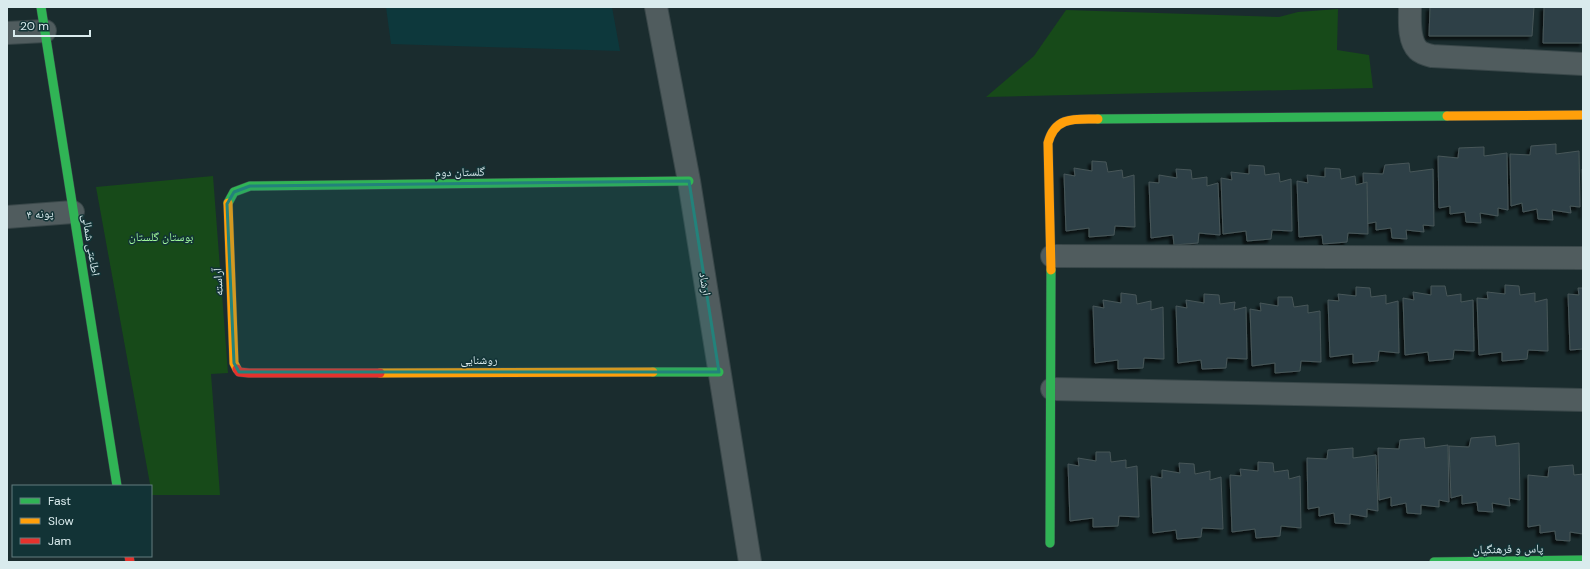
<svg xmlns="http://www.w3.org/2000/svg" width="1590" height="569" viewBox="0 0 1590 569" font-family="'DM Sans','Noto Naskh Arabic',sans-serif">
<defs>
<filter id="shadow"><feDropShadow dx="-3.5" dy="3.5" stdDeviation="1" flood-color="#0009"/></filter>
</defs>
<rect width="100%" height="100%" fill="#1a2c2e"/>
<path fill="#0d383c" d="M386,7h226l8,44 -229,-7z"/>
<g fill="#174a19">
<path d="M1338,9l-1,41 32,5 4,33 -387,9 48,-41 32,-46 213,7 19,-5z"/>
<path d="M213,176l15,197 -17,1 9,121h-68l-56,-308z"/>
</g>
<g fill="#2d4146" stroke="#485659" filter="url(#shadow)">
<path d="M1430,7h104l-2,29h-103z"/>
<path d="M1544,7h39v36h-40z"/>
<path d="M1556,144v10l23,-3 1,56 -10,-1 1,7 -19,-3 1,10 -15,-1 -1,-10 -14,3 -1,-9 -11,3 -1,-52 20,1 1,-9z"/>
<path d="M1484,147v9l23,-3 1,57 -10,-2v8l-18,-3 1,10 -15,-1 -1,-10 -15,2v-8l-11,2 -1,-52 20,2 1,-10z"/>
<path d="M1092,161l14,1 2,10 14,-2 1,8 11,-3 1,52 -20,-1 -1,9 -25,2v-9l-23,3 -2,-57 11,2 -1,-8 18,3z"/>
<path d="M1409,163l1,9 23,-3 1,57 -11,-1 1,7 -18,-2 1,9 -15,-1 -1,-10 -15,2v-8l-11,2 -2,-51 20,1 2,-9z"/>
<path d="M1249,165l15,1 1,9 14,-2 1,9 11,-3 1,52 -20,-1 -1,9 -24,2 -1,-10 -23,3 -2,-56 11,2 -1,-8 18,2z"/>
<path d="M1325,168l15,1 1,10 14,-3 1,9 11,-3 1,52 -20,-1 -1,9 -24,2 -1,-9 -23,2 -2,-56 11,2 -1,-8 18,2z"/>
<path d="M1176,169l15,1 1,9 15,-2v9l11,-3 2,52 -21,-2 -1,10 -24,2 -1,-10 -22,3 -2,-56 10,1v-8l18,3z"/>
<path d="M1582,169l1,1v45z"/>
<path d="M1505,285l14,1 1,9 15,-2v9l12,-3 1,52 -20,-1 -1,9 -25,2v-9l-23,3 -2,-57 11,1 -1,-7 18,2z"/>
<path d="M1431,286h14l2,10 14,-2v8l12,-2 1,51 -20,-1 -1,9 -24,2 -1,-9 -23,3 -2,-57 11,2 -1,-8 18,3z"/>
<path d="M1356,287l14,1 1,9 15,-2v9l12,-3 1,52 -20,-2 -1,10 -25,2v-9l-23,3 -2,-57 11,1 -1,-7 18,2z"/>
<path d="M1578,288h5v61l-13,1 -2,-56 11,1z"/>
<path d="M1121,293l15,2 1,9 14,-3v9l12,-3 1,52 -20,-1 -1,10 -25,1v-9l-23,3 -2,-57 11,2 -1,-8 18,3z"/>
<path d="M1204,294l15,1 1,9 15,-2 -1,8 12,-3 1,52 -20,-1 -1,10 -24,1 -1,-9 -23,3 -2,-57 11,2 -1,-8 18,3z"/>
<path d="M1278,297h14l2,10 14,-2v8l12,-2 1,51 -20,-1 -1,10 -25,2v-10l-23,3 -2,-57 11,2 -1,-8 18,3z"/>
<path d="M1495,436l1,10 23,-3 1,57 -11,-2 1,8 -18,-3 1,9 -15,-1 -1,-9 -15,2v-9l-11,3 -2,-52 20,1 2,-9z"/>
<path d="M1424,438l1,10 23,-3 1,57 -10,-2v7l-18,-2v9l-14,-1 -1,-10 -15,3v-9l-12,3 -1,-52 21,1 1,-9z"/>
<path d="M1353,448v10l23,-3 2,56 -11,-2v8l-17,-3v10l-15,-1 -1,-10 -15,3v-9l-11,2 -1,-51 20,1 1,-9z"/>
<path d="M1096,452h14l1,10 15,-2v8l11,-2 2,51 -20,-1 -1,10 -25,1v-9l-23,3 -2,-57 11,2 -1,-8 18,3z"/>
<path d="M1258,462l15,1 1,9 14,-2 1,9 11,-3 1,52 -20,-2 -1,10 -24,2 -1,-9 -23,3 -2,-57 11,1 -1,-7 18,2z"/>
<path d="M1179,463l15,1 1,10 15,-3v9l11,-3 2,52 -21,-1 -1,9 -24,2 -1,-9 -23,3 -2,-57 11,2v-8l18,3z"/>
<path d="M1573,465l1,10 9,-1v60l-13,-2v9l-14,-1 -1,-9 -15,2v-8l-12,2v-52l20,2 1,-10z"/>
</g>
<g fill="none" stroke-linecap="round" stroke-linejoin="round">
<defs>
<g id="street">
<path d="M656,7l33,174 61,381"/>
<path d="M1410,7c0,13 -2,33 8,43 3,3 10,5 14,6l151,8"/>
<path d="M7,33l38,-2"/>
<path d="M7,217l66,-5"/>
<path d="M1052,256l531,2"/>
<path d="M1052,389l531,11"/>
</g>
<g id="fast">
<path d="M41,7l76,479"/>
<path d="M1098,119l349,-3"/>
<path d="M228,203l6,-11 16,-6 439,-5"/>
<path d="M653,372h66"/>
<path d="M1050,543l1,-273"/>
<path d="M1434,562l149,-2"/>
</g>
<g id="slow">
<path d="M1447,116l136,-1"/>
<path d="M228,203l6,160 3,6"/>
<path d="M1051,270l-3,-127c7,-27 27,-24 50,-24"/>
<path d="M380,373l273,-1"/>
</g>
<g id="jam">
<path d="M237,369l2,3 10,1h131"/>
<path d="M129,556l1,6"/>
</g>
</defs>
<use href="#street" stroke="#394749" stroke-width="24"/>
<use href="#fast" stroke="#394749" stroke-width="10"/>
<use href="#slow" stroke="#394749" stroke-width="10"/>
<use href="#jam" stroke="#394749" stroke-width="10"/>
<use href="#street" stroke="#505c5e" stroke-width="22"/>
<use href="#fast" stroke="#30b455" stroke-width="9"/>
<use href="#slow" stroke="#ff9f0a" stroke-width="9"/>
<use href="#jam" stroke="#e5322d" stroke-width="9"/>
</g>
<path fill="#23827b" fill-opacity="0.2" stroke="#23827b" stroke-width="3" stroke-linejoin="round" d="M689,181l30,191h-480l-5,-9 -7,-159 7,-12 16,-6z"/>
<g text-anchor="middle" stroke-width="3" stroke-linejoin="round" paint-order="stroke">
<g font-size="12" fill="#d9ebed" stroke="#123336">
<text transform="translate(460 172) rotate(-1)" y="4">گلستان دوم</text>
<text transform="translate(40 214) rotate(-4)" y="4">پونه ۴</text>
<text transform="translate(91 245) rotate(81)" y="4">اطاعتی شمالی</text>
<text transform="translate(218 282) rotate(-93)" y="4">آراسته</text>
<text transform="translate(705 284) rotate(81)" y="4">ارشاد</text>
<text x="479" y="364">روشنایی</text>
<text transform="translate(1508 549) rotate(-1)" y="4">پاس و فرهنگیان</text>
</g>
<g font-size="12" fill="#a0f89b" stroke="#123336">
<text x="161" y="241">بوستان گلستان</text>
</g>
</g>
<rect width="1590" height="569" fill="none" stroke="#d9ebed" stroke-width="16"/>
<rect x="12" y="485" width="140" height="72" fill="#123336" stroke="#627d7f"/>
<rect x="20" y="498" width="20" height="6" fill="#30b455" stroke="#627d7f"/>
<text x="48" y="505" font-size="12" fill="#d9ebed">Fast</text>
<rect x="20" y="518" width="20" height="6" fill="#ff9f0a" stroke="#627d7f"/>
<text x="48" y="525" font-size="12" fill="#d9ebed">Slow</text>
<rect x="20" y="538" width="20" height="6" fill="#e5322d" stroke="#627d7f"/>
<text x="48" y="545" font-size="12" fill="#d9ebed">Jam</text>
<path d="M14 30v6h76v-6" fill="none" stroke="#d9ebed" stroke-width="2"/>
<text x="20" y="30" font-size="12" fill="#d9ebed" stroke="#123336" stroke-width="3" paint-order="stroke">20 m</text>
</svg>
